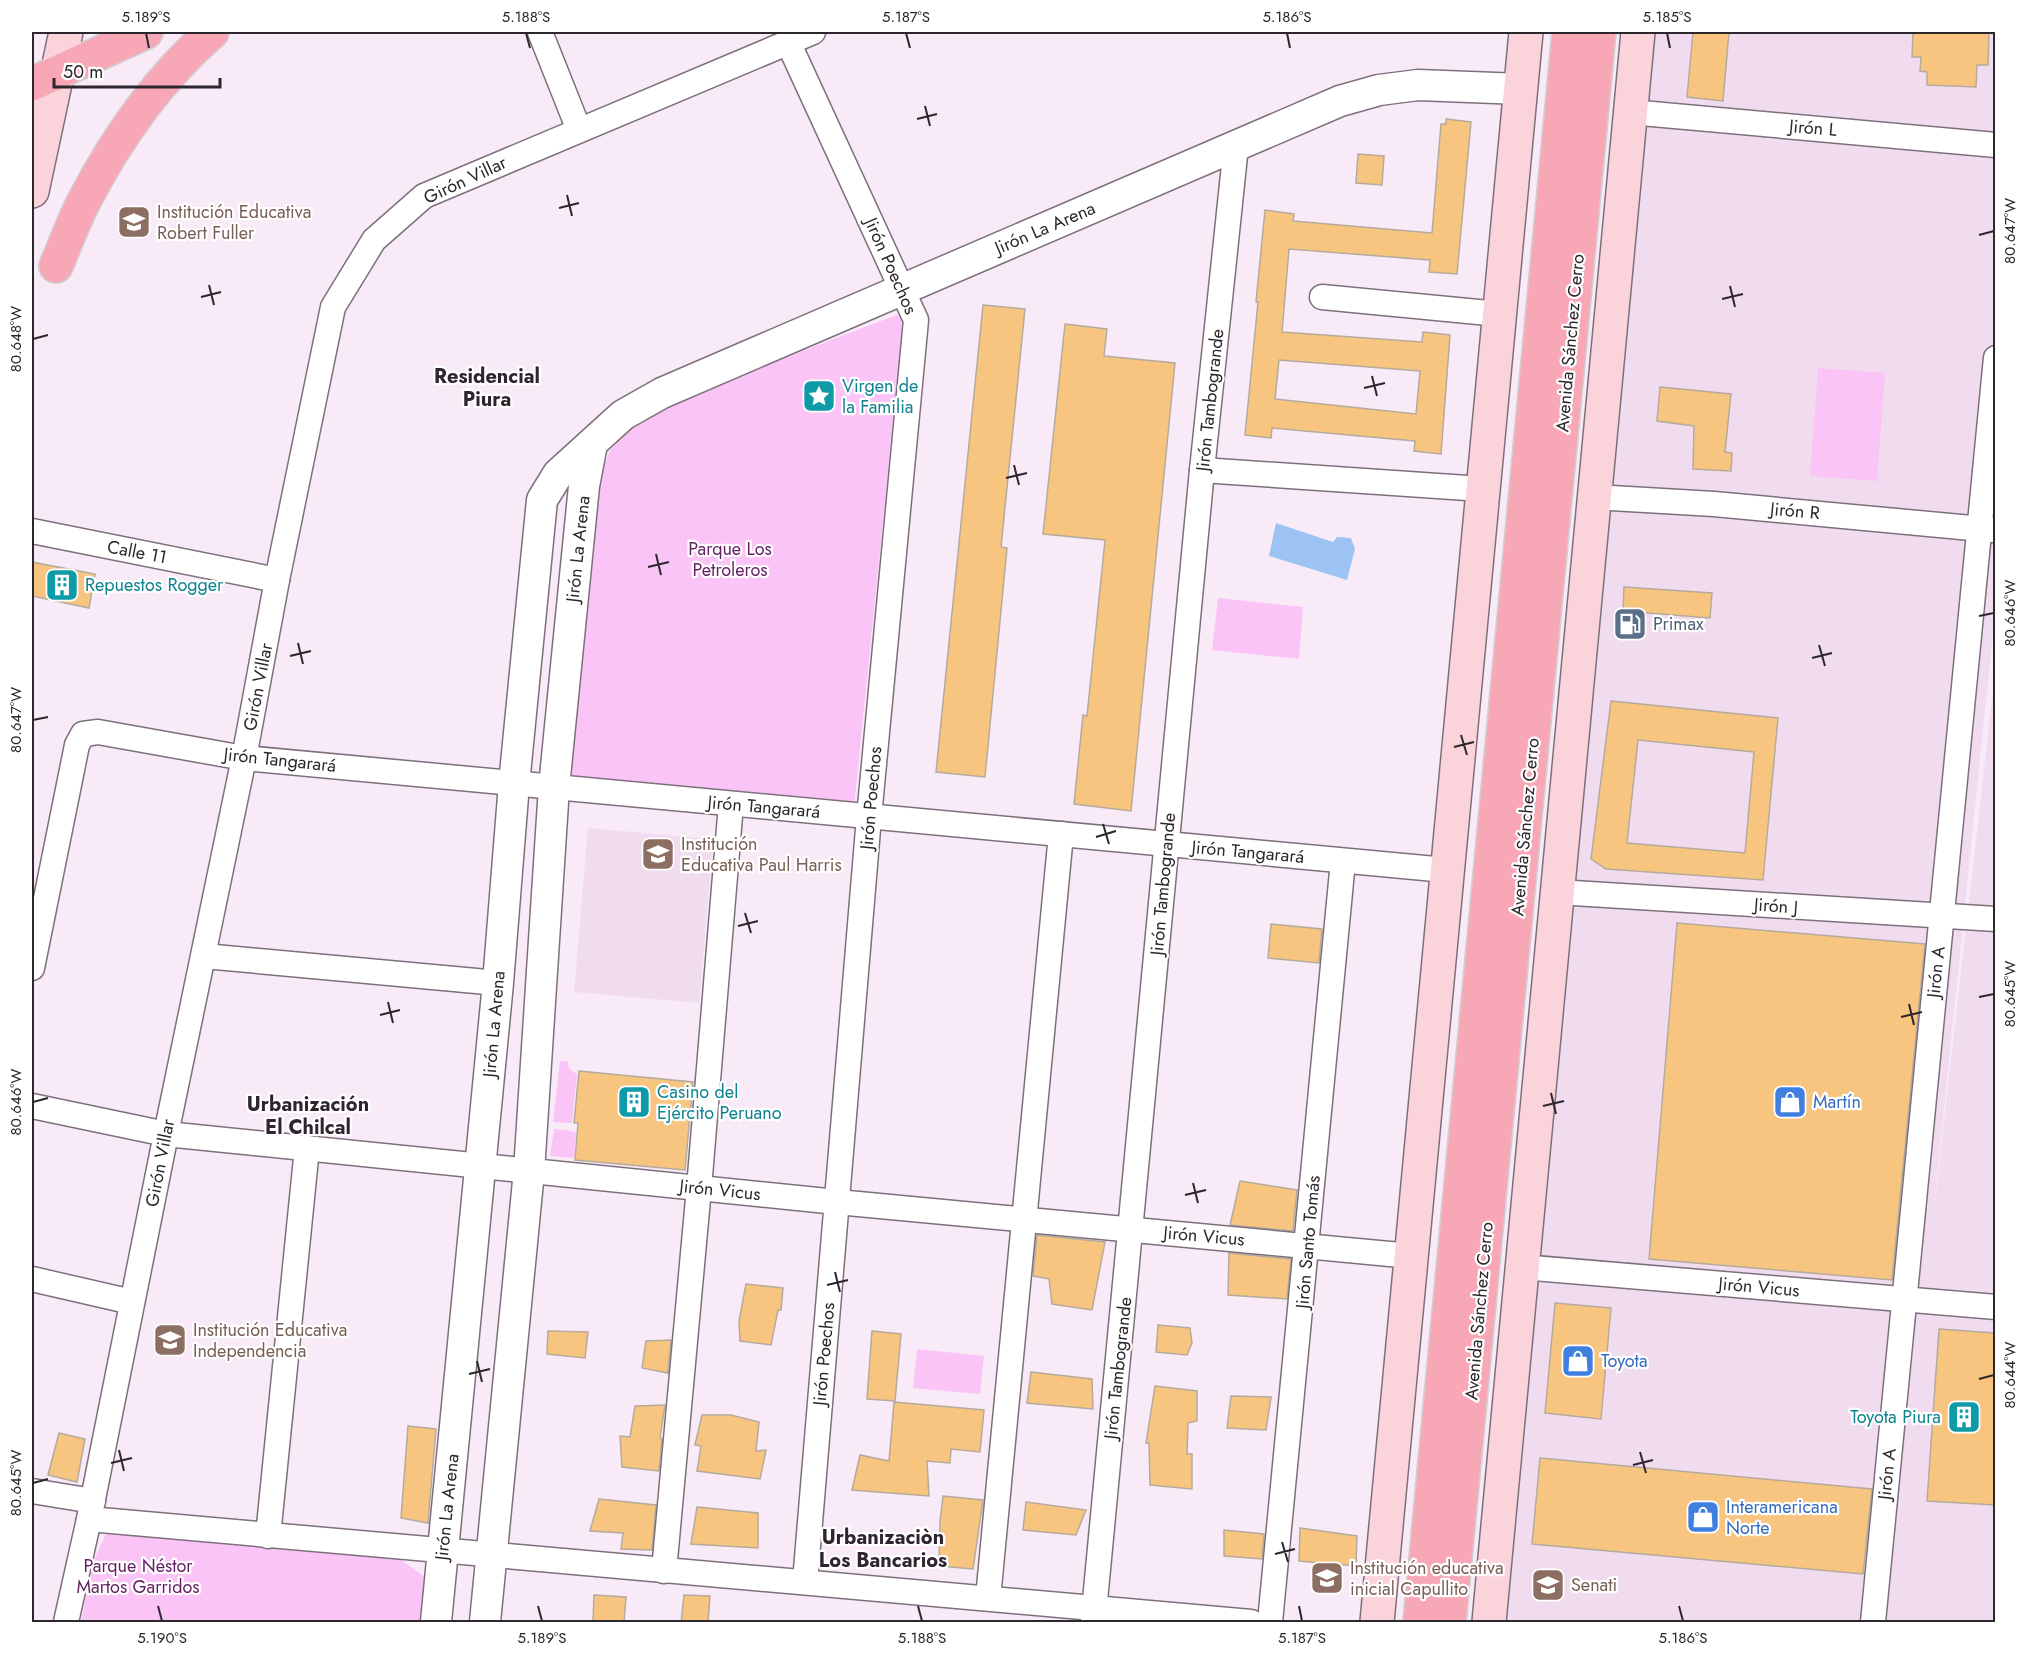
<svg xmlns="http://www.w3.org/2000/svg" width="2027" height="1654" viewBox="0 0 2027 1654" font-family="Jost,sans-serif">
<rect width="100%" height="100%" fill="#f8eaf7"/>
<g fill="#f1dcef">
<path d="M1654,32h341v581l-64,623 64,-563v949h-498z"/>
<path d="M588,828l125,11 -14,164 -125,-11z"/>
</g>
<g fill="#fac4f6">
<path d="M904,312l-50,496 -293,-30 24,-267 25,-60 22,-25 26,-19z"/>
<path d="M1818,368l67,5 -8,108 -67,-5z"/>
<path d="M1218,598l85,9 -4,52 -87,-9z"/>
<path d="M560,1061l8,1 1,7 8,5 -5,49 -19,-1z"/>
<path d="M554,1129l17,2 5,2 -2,25 -24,-2z"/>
<path d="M917,1349l67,7 -4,38 -67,-6z"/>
<path d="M124,1528l276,31 26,19 -6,44h-339l13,-62 12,-26z"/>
</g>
<path fill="#9dc3f5" d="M1276,523l57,19 4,-5 14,1 4,11 -8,31 -78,-24z"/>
<g fill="#f7c580" stroke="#b5ab9c" stroke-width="1.5" fill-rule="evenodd">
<path d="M1693,32h36l-6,69 -36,-4z"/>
<path d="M1913,32h76l-1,33h-11l-1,22 -49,-2v-13l-7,-1 1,-14h-9z"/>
<path d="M1446,119l25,3 -14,152 -28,-2 1,-12 -141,-11 -7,83 140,10 1,-10 27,3 -9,119 -27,-3 1,-10 -143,-13 -1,10 -26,-3 13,-133h-2l9,-92 29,4 -1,7 139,12 9,-109h5zM1279,360l141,11 -4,43 -141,-15z"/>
<path d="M1358,154l26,2 -2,29 -26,-2z"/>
<path d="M983,305l42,4 -24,238 6,1 -22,229 -49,-5z"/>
<path d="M1065,324l42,5 -3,27 71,7 -44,448 -57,-7 9,-89 4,1 18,-176 -62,-6z"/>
<path d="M1660,387l71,7 -6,58 7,1 -1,18 -38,-2 1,-43 -37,-5z"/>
<path d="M32,562l63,12 -6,34 -57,-12z"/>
<path d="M1624,587l88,6 -2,25 -87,-7z"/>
<path d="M1611,701l167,17 -15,162 -157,-11 -15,-10zM1638,740l116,12 -9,101 -118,-10z"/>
<path d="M1677,923l248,21 -33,336 -243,-21z"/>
<path d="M1271,924l51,5 -3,34 -51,-5z"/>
<path d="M579,1071l114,11 -8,88 -110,-10 3,-37h-4z"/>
<path d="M1240,1181l57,9 -4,41 -63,-6z"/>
<path d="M1037,1235l68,7 -13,68 -40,-6 -3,-25 -16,-3z"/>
<path d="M1229,1253l62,6 -4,40 -59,-4z"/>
<path d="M746,1284l37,4 -2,22h-3l-7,35 -31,-4 -1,-20z"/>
<path d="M1555,1303l56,5 -10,111 -56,-6z"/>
<path d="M1158,1325l32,3 2,15 -5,12 -31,-3z"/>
<path d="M1939,1329l56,4v172l-68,-4z"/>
<path d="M548,1331l40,1 -3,26 -38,-4z"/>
<path d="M872,1331l29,3 -6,67 -28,-2z"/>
<path d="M671,1340l-3,33 -26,-5 4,-27z"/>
<path d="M1031,1372l61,7 1,30 -66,-6z"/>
<path d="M1155,1386l42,5v30l-9,2 -1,31h5v35l-42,-4 -1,-42h-3z"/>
<path d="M1231,1396l40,1 -5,33 -39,-2z"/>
<path d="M894,1402l90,8 -4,42 -29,-3 -1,14 -23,-2 2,35 -77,-6 8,-35 29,6z"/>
<path d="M665,1405l-5,33 2,1 -3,32 -37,-4 -2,-31 10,1 5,-31z"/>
<path d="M702,1415h29l28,7 -3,29 10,-1 -6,29 -63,-8 4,-25 -6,-1z"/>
<path d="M408,1426l28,3 -8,94 -27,-5z"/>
<path d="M59,1433l26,6 -8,43 -29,-7z"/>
<path d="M1540,1458l332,31 -9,85 -331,-30z"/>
<path d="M943,1496l40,4 -10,69 -34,-3 1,-44z"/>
<path d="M599,1499l57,6 -4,45 -31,-1 2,-16 -33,-2z"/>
<path d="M1026,1502l60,8 -10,25 -53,-5z"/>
<path d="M697,1507l61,6v35l-67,-4z"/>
<path d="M1300,1528l57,8 -1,30 -57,-5z"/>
<path d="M1224,1530l40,4 -2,25 -38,-3z"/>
<path d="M594,1595l32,2 -2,26h-31z"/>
<path d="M684,1595l26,1 -2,27h-27z"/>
</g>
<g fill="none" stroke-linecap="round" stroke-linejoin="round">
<defs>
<g id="minor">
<path d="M540,32l39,98"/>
<path d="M788,42l128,278 -47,497 -64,765"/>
<path d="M1630,112l366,33"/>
<path d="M1322,297l177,17"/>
<path d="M1202,470l280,19"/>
<path d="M1594,497l120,7 279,26"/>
<path d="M32,531l245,49"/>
<path d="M1557,892l439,27"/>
<path d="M204,956l294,27"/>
<path d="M32,968l45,-223 6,-11 15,-2 146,26 1202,112"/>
<path d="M32,1106l134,28 671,68 574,54"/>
<path d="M1522,1267l474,40"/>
<path d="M32,1279l100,23"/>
<path d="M32,1491l61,10"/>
<path d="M89,1519l1162,103"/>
<path d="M268,1536l39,-388"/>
<path d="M664,1571l35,-383 32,-384"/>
<path d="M988,1598l73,-764"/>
<path d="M66,1622l23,-103 77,-385 78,-376 33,-178 56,-273 41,-67 50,-44 389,-164"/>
<path d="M1093,1622l109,-1152 34,-324"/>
<path d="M1270,1622l73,-761"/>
<path d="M1873,1622l123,-1264"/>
</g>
<g id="tertiary">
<path d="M436,1622l62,-639 16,-199 28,-284 16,-26 65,-59 39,-22 678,-292 39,-11 39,-5 103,4"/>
<path d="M485,1622l44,-451 25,-384 30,-301 8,-42"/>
</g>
<g id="secondary">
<path d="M32,191l34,-159"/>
<path d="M1377,1622l149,-1590"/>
<path d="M1489,1622l149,-1590"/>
</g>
<g id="primary">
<path d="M32,84l114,-52"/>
<path d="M56,266c9,-21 17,-43 27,-63 33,-64 75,-124 129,-171"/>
<path d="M1420,1622l149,-1590"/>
<path d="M1449,1622l150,-1590"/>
</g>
</defs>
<use href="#minor" stroke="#7d707c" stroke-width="27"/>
<use href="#tertiary" stroke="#7d707c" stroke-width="33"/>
<use href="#secondary" stroke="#7d707c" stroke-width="36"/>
<use href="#primary" stroke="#d1cfd1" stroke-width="36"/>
<use href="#minor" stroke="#fff" stroke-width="24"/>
<use href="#tertiary" stroke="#fff" stroke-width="30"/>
<use href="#secondary" stroke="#fbd3db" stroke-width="33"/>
<use href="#primary" stroke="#f8a7b7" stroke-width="33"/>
</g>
<path fill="none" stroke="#2c272c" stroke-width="2" d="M146,33l3,15M526,33l4,15M906,33l4,15M1287,33l3,15M1667,33l3,15M925,106l5,20M917,119l20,-5M567,195l5,21M559,208l20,-5M1979,235l15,-4M209,285l5,20M1730,286l5,21M201,297l20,-5M1722,299l21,-5M33,339l15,-4M1372,376l5,20M1364,388l21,-5M1014,465l5,20M1006,478l21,-5M656,554l5,21M648,567l21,-5M1979,616l15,-3M298,643l5,21M1819,645l6,21M290,656l21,-5M1812,658l20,-5M33,720l15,-3M1461,735l6,20M1454,747l20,-5M1103,824l6,20M1096,837l20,-6M745,913l6,20M738,926l20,-5M1979,997l15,-3M388,1002l5,21M1909,1004l5,21M380,1015l20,-5M1901,1017l21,-5M1551,1093l5,21M33,1102l15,-4M1543,1106l21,-5M1193,1183l5,20M1185,1195l21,-5M835,1272l5,20M827,1285l21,-5M477,1361l5,21M469,1374l21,-5M1979,1379l15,-4M119,1450l5,21M1640,1452l6,21M111,1463l21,-5M1633,1465l20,-5M33,1483l15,-4M1282,1542l6,20M1275,1554l20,-5M158,1606l4,15M538,1606l4,15M918,1606l4,15M1299,1606l3,15M1679,1606l4,15"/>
<defs>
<symbol id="school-square" viewBox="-11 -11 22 22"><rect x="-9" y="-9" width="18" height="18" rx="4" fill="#8d6e63" stroke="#fff"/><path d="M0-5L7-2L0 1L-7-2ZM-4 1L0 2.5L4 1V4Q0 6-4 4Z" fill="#fff"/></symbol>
<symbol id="sight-square" viewBox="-11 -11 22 22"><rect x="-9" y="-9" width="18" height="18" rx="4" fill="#0f9aa8" stroke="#fff"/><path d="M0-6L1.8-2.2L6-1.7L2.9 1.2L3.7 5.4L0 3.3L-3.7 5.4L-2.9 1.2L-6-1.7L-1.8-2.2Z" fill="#fff"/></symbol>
<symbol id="building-square" viewBox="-11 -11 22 22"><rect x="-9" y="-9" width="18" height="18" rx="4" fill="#0f9aa8" stroke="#fff"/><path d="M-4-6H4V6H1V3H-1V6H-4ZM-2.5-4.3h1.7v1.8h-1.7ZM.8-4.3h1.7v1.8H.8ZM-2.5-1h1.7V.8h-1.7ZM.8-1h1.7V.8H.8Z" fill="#fff"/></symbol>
<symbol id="fuel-square" viewBox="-11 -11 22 22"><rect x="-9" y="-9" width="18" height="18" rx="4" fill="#5c6f8a" stroke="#fff"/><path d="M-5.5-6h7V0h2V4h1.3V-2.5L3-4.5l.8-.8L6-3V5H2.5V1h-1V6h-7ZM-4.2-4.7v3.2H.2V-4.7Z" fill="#fff"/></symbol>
<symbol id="shop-square" viewBox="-11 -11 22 22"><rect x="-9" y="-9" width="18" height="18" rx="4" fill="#3f7fe0" stroke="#fff"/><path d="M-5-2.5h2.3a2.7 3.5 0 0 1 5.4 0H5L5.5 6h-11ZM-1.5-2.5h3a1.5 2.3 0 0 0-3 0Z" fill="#fff"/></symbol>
<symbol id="university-square" viewBox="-11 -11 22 22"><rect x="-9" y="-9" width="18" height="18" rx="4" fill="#8d6e63" stroke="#fff"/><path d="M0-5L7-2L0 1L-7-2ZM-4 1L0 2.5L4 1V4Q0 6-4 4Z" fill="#fff"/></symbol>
</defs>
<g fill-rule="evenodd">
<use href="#school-square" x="115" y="203" width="38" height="38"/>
<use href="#sight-square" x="800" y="377" width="38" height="38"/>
<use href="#building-square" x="43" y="566" width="38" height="38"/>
<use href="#fuel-square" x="1611" y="605" width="38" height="38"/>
<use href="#school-square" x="639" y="835" width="38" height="38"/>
<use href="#building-square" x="615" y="1083" width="38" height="38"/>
<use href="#shop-square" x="1771" y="1083" width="38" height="38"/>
<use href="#school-square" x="151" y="1321" width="38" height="38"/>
<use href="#shop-square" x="1559" y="1342" width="38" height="38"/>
<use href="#building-square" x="1945" y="1398" width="38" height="38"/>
<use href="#shop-square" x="1684" y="1498" width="38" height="38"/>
<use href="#school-square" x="1308" y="1559" width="38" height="38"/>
<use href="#university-square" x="1529" y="1566" width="38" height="38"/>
</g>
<g text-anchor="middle" stroke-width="4.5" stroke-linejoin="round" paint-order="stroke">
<g font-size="18" fill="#2c272c" stroke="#fff">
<text transform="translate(1813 128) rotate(5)" y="6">Jirón L</text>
<text transform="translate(465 180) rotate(-25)" y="6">Girón Villar</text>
<text transform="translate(1045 228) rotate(-23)" y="6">Jirón La Arena</text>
<text transform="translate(891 266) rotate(66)" y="6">Jirón Poechos</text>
<text transform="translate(1570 343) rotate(-85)" y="6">Avenida Sánchez Cerro</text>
<text transform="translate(1210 400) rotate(-84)" y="6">Jirón Tambogrande</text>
<text transform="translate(1795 511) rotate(5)" y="6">Jirón R</text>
<text transform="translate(578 549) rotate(-84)" y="6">Jirón La Arena</text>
<text transform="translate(137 552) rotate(11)" y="6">Calle 11</text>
<text transform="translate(258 687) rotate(-79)" y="6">Girón Villar</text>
<text transform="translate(280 760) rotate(6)" y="6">Jirón Tangarará</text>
<text transform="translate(871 798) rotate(-85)" y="6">Jirón Poechos</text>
<text transform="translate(764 807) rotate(5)" y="6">Jirón Tangarará</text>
<text transform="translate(1525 827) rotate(-85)" y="6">Avenida Sánchez Cerro</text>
<text transform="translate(1248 852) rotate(5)" y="6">Jirón Tangarará</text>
<text transform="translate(1163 884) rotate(-85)" y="6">Jirón Tambogrande</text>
<text transform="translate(1776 906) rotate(4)" y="6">Jirón J</text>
<text transform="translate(1936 972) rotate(-84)" y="6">Jirón A</text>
<text transform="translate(494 1024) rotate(-85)" y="6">Jirón La Arena</text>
<text transform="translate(160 1163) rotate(-79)" y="6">Girón Villar</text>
<text transform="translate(720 1190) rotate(6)" y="6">Jirón Vicus</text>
<text transform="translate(1204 1236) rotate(5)" y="6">Jirón Vicus</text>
<text transform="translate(1308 1242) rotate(-85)" y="6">Jirón Santo Tomás</text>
<text transform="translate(1759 1287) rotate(5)" y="6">Jirón Vicus</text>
<text transform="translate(1479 1311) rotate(-85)" y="6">Avenida Sánchez Cerro</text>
<text transform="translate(824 1354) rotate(-85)" y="6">Jirón Poechos</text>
<text transform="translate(1118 1368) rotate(-84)" y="6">Jirón Tambogrande</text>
<text transform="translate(1887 1474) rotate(-84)" y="6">Jirón A</text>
<text transform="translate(447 1507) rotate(-84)" y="6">Jirón La Arena</text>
</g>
<g font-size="18" fill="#785e54" stroke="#fff" text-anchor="start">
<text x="157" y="218">Institución Educativa<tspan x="157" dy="21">Robert Fuller</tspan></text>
<text x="681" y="850">Institución<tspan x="681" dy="21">Educativa Paul Harris</tspan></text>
<text x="193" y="1336">Institución Educativa<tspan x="193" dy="21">Independencia</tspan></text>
<text x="1350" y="1574">Institución educativa<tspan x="1350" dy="21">inicial Capullito</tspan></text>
<text x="1571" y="1591">Senati</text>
</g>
<g font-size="18" fill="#0d838f" stroke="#fff" text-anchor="start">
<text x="842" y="392">Virgen de<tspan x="842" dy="21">la Familia</tspan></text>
<text x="85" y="591">Repuestos Rogger</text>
<text x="657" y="1098">Casino del<tspan x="657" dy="21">Ejército Peruano</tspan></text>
<text x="1941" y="1423" text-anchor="end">Toyota Piura</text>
</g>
<g font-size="18" fill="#641e63" stroke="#fff">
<text x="730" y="555">Parque Los<tspan x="730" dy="21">Petroleros</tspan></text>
<text x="138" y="1572">Parque Néstor<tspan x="138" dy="21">Martos Garridos</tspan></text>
</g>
<g font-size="18" fill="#4e5e75" stroke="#fff" text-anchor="start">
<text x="1653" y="630">Primax</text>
</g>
<g font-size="18" fill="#366cbe" stroke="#fff" text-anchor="start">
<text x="1813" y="1108">Martín</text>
<text x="1601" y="1367">Toyota</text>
<text x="1726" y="1513">Interamericana<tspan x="1726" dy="21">Norte</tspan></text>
</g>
<g font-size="20" font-weight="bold" fill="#30252f" stroke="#fff">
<text x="487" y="383">Residencial<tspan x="487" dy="23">Piura</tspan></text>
<text x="308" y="1111">Urbanización<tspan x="308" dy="23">El Chilcal</tspan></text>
<text x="883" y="1544">Urbanizaciòn<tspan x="883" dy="23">Los Bancarios</tspan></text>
</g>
</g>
<rect width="2027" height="1654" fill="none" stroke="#ffffff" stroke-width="66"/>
<path d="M54 78v9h166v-9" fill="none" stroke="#2c272c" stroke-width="3"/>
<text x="63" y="78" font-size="18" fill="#2c272c" stroke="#ffffff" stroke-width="4.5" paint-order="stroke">50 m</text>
<rect x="33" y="33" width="1961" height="1588" fill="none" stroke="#2c272c" stroke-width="2"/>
<g font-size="15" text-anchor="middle" fill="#2c272c">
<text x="146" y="22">5.189°S</text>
<text x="526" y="22">5.188°S</text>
<text x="906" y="22">5.187°S</text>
<text x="1287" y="22">5.186°S</text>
<text x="1667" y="22">5.185°S</text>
<text transform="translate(2010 231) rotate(-90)" y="5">80.647°W</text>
<text transform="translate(16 339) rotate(-90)" y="5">80.648°W</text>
<text transform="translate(2010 613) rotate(-90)" y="5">80.646°W</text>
<text transform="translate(16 720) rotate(-90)" y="5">80.647°W</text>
<text transform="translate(2010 994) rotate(-90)" y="5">80.645°W</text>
<text transform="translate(16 1102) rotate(-90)" y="5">80.646°W</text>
<text transform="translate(2010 1375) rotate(-90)" y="5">80.644°W</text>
<text transform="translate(16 1483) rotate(-90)" y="5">80.645°W</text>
<text x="162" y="1643">5.190°S</text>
<text x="542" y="1643">5.189°S</text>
<text x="922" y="1643">5.188°S</text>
<text x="1302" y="1643">5.187°S</text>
<text x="1683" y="1643">5.186°S</text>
</g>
</svg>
